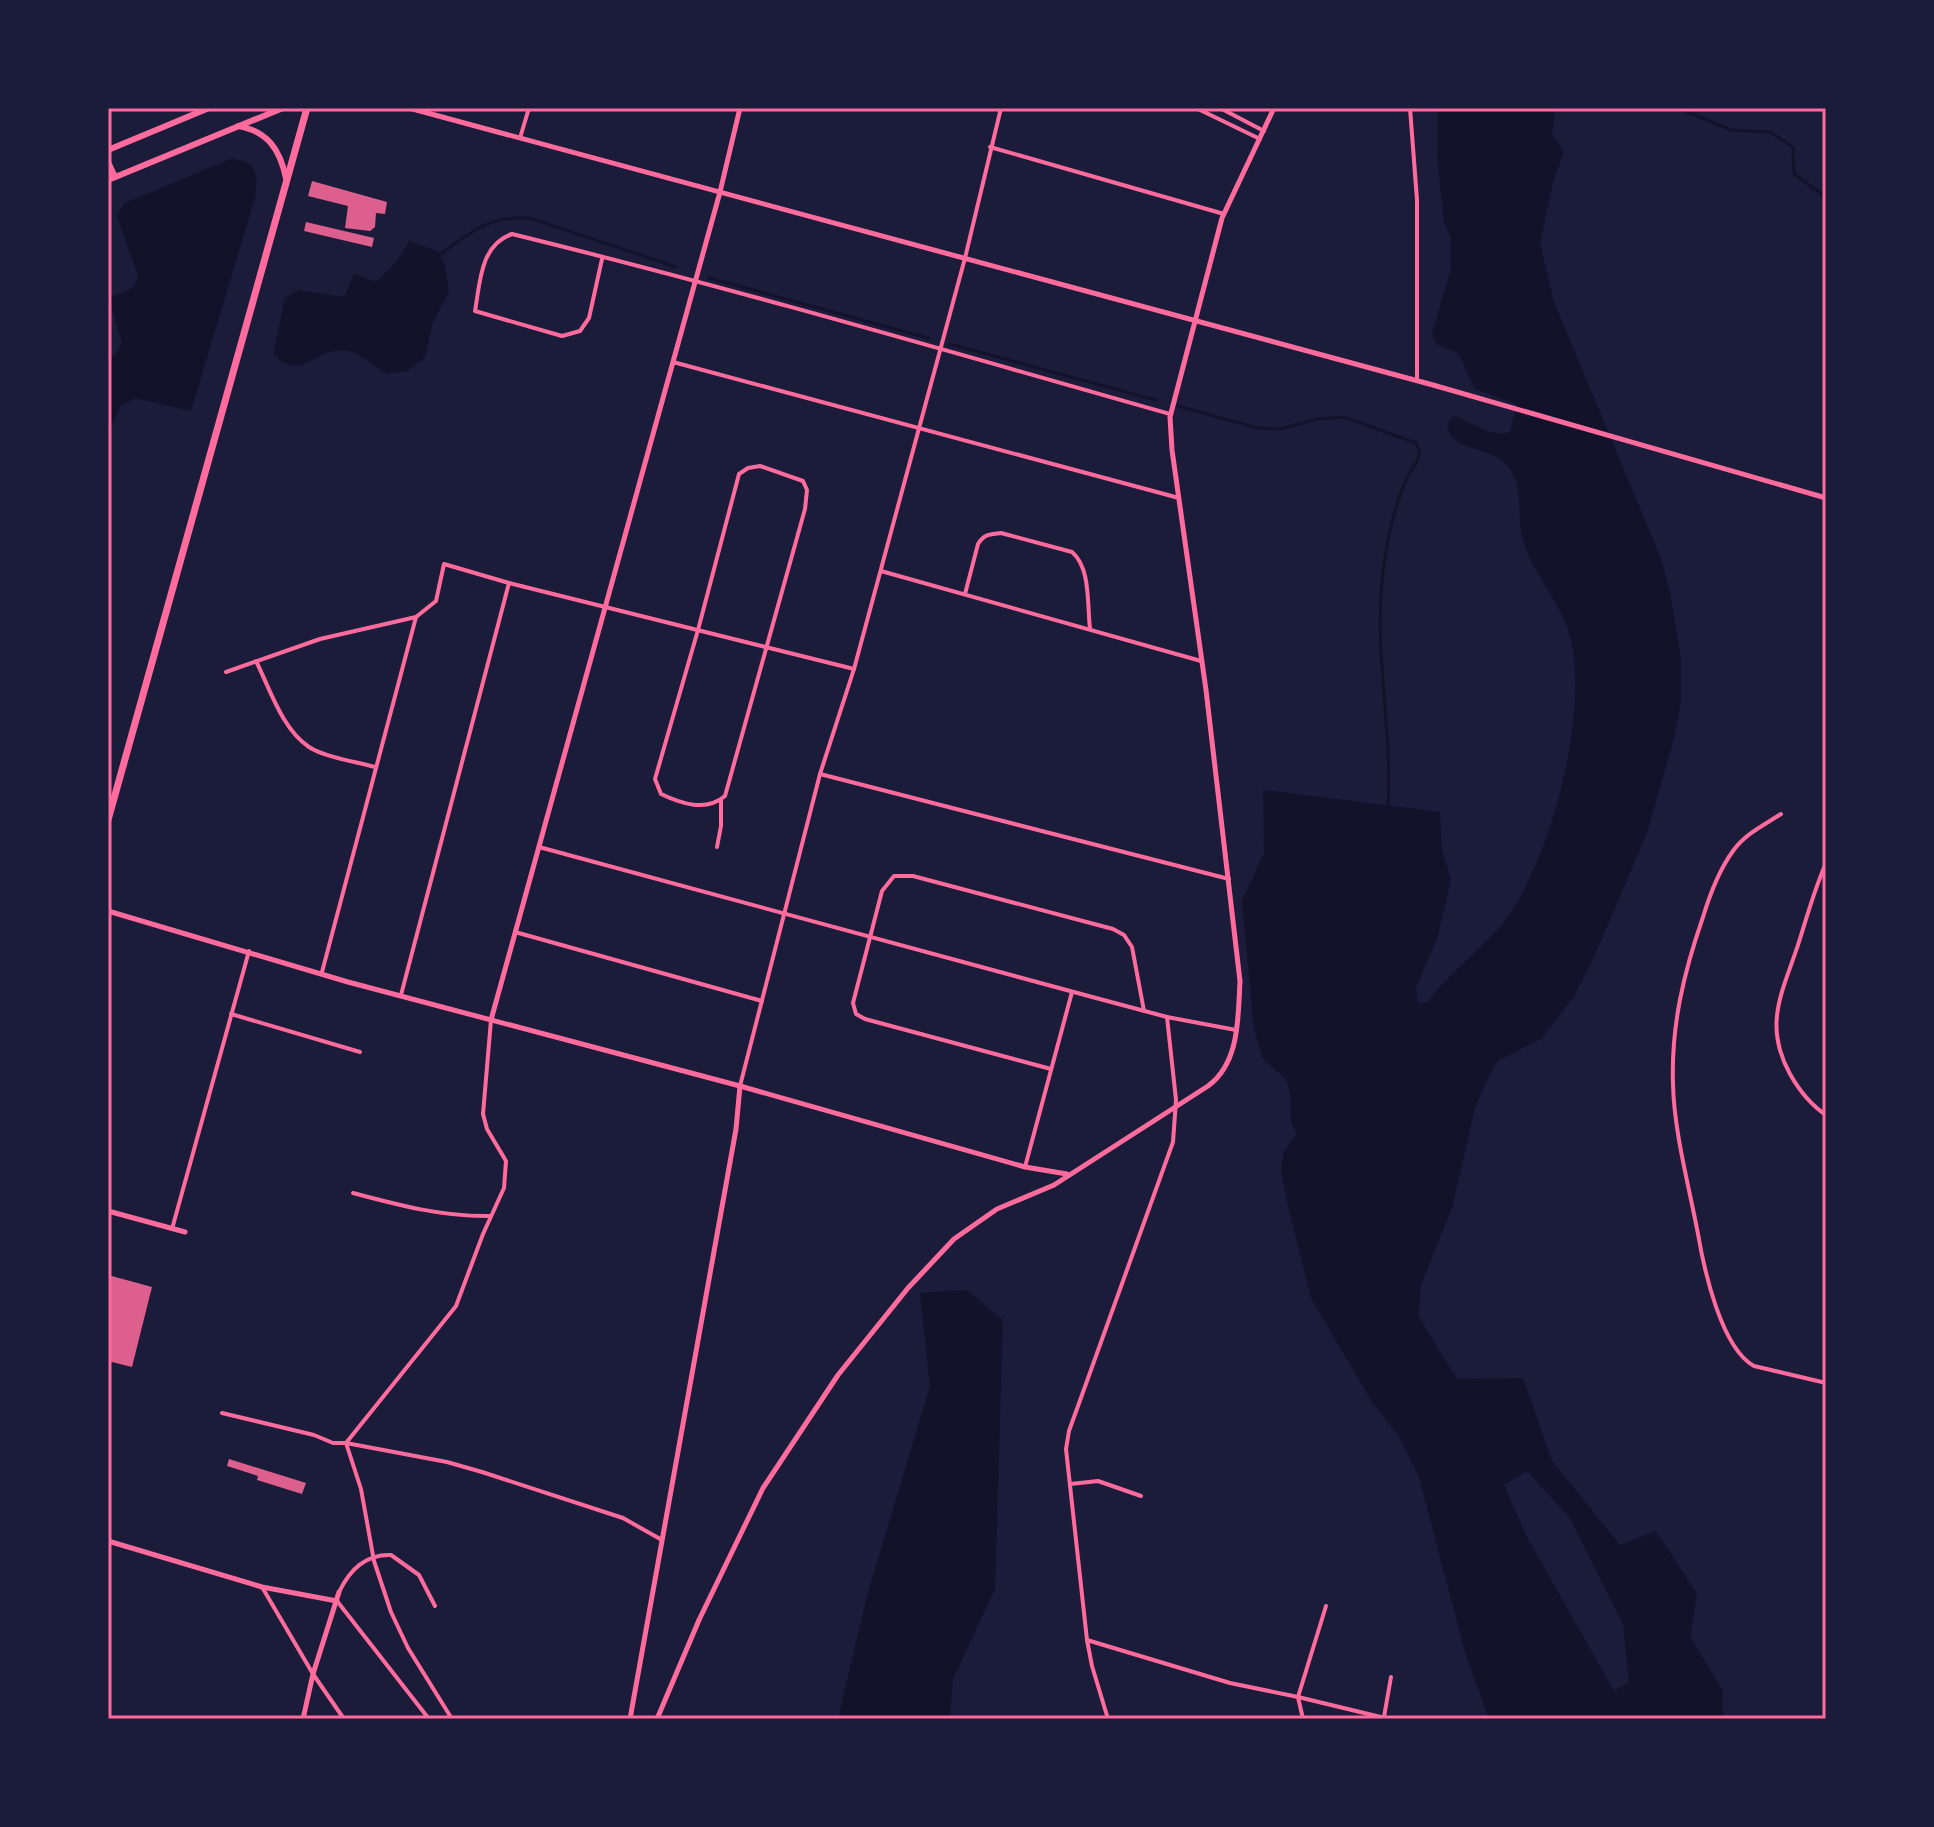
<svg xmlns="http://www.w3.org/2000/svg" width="1934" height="1827" viewBox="0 0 1934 1827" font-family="Quicksand,sans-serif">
<rect width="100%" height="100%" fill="#1b1b3a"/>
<g fill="#12122b" fill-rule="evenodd">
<path d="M1437,108h119l-4,27 12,17 -11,30 -13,62 14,58 106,254 10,36 11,67v42l-7,37 -27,95 -53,124 -21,41 -31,40 -44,23 -9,15 -14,32 -23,100 -31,77 -3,31 39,63 66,-1 29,83 68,84 36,-14 41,63 -7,43 33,54v28h-234l-24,-67 -46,-175 -20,-41 -27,-34 -61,-104 -23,-91 -7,-38 3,-18 13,-17 -6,-12 -1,-29 -4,-14 -23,-20 -9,-30 -12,-128 22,-48 -1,-63 177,22 2,38 9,29 -13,57 -22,52 2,15 10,-1c25,-35 68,-62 89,-99 38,-66 68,-182 55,-258 -6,-36 -34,-64 -47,-98 -8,-21 -3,-45 -9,-66 -13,-42 -65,-22 -69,-58l7,-7c18,5 36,23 56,16l7,-28 -42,-15 -17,-36 -22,-9 -4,-11 19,-64v-31l-7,-15 -7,-69zM1527,1471l43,47 53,106 6,58 -15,9 -86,-152 -24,-54z"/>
<path d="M233,158l19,7 5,16 -2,17 -64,213 -56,-13 -15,9 -12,29v-78l7,-3 7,-12 -13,-45 24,-10 5,-12 -21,-60 8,-13z"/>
<path d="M409,241l28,10 7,11 5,30 -16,30 -8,35 -18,14 -21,3c-12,-8 -29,-24 -45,-24 -29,1 -40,32 -68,4l12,-56 13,-8 46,7 10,-23 22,8 21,-21z"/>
<path d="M967,1290l36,30 -8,269 -42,90 -3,40h-112l29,-123 63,-210 -10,-93z"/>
</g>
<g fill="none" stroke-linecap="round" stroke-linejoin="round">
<g stroke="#12122b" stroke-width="3">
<path d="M1678,108l53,22 39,2 23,15 1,27 32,23"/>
<path d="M438,256c31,-23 50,-40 91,-38l147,49"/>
<path d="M709,278l219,60"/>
<path d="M950,344l206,56"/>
<path d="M1178,406l80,22 22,1 38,-10 26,-2 72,26c2,5 4,7 3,12 0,8 -8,14 -11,21 -12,25 -19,55 -23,82 -14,84 8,167 3,251"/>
</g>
</g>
<g fill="#dd5f8e">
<path d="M312,181l75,21 -2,12 -9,-1 -1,14 -5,4 -25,-3 3,-22 -40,-10z"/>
<path d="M306,222l68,16 -2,9 -68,-16z"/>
<path d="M108,1275l44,12 -20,80 -24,-6z"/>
<path d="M229,1459l77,24 -4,11 -45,-14 1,-4 -31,-10z"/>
</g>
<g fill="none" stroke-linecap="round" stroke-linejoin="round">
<g stroke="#ff6b9d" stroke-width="4">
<path d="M1196,108l64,31"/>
<path d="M1220,108l44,23"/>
<path d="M1410,108l7,92v180"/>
<path d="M520,138l9,-30"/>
<path d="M990,147l234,67"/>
<path d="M602,259l-13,59 -9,13 -18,5 -87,-25c5,-28 5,-66 37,-77 220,54 439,118 658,180"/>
<path d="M673,362l506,136"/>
<path d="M760,466l43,15 4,9 -2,19 -80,287c-19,16 -43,8 -64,-2l-6,-15 43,-149 41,-156 9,-6z"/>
<path d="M881,571l320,90"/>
<path d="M965,594l13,-50c6,-10 12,-10 23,-11l71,19c19,16 15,53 18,76"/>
<path d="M256,661c14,28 26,68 53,86 15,10 48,15 66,20"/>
<path d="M226,672l94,-33 96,-22 20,-16 8,-37 65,19 345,86"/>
<path d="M820,774l409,105"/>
<path d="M1781,814c-17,11 -36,20 -48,37 -14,19 -23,43 -30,66 -19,55 -32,108 -30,167 1,48 16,102 25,150 6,35 23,114 56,132l72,17"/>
<path d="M539,847l557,151 71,19 69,13"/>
<path d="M717,847l4,-21v-26"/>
<path d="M1826,863c-12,27 -19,54 -28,82 -16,48 -35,80 -8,129 9,16 21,31 36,41"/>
<path d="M515,932l247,69"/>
<path d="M322,972l94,-355"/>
<path d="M401,995l108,-412"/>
<path d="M231,1014l129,38"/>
<path d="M491,1020l-8,94 4,15 19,32 -2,27 -21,46 -27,72 -110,137 101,19 35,10 141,46 39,22"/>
<path d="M1051,1069l-186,-50 -9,-5 -3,-11 29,-112 12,-15h19l200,53 11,6 8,12 12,64"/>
<path d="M740,1086l80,-312 34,-105 111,-411 36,-150"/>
<path d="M1025,1167l47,-175"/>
<path d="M353,1193c45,12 90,24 137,23"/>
<path d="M172,1229l77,-278"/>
<path d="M222,1413l92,22 19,8h13l15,46 13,72 17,51 17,36 44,71"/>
<path d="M1070,1484l28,-3 43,15"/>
<path d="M262,1587l51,87 31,45"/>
<path d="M339,1592c11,-23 27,-38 52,-37l28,20 16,31"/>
<path d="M337,1601l92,118"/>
<path d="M1087,1640l143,43 68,14 91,22"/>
<path d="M1384,1717l7,-40"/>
<path d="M1108,1719l-16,-53 -5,-26 -21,-191 3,-18 104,-289 3,-42 -9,-83"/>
<path d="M1303,1719l-5,-22 28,-91"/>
</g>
<g stroke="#ff6b9d" stroke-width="5">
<path d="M409,108l1024,277 393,113"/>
<path d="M108,911l240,71 392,104 285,81 42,7"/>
<path d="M491,1020l229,-828 20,-84"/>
<path d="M108,1211l77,21"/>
<path d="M108,1541l154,46 75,14"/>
<path d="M303,1719l10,-45 26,-82"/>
<path d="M630,1719l106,-590 4,-43"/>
<path d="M657,1719l42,-99 64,-132 75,-113 70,-87 46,-49 43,-30 57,-24 154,-99c32,-23 30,-70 32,-105l-34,-291 -34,-240 -2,-33 52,-199 52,-110"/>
</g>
<g stroke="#ff6b9d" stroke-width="6">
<path d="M238,126c30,5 42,24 48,52"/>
<path d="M108,150l101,-42"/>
<path d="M108,162l7,15"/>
<path d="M108,180l175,-72"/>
</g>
<path stroke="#ff6b9d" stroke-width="7" d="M108,820l199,-712"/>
</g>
<rect width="1934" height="1827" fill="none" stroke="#1b1b3a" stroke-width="220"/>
<rect x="110" y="110" width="1714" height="1607" fill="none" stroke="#ff6b9d" stroke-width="3"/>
</svg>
